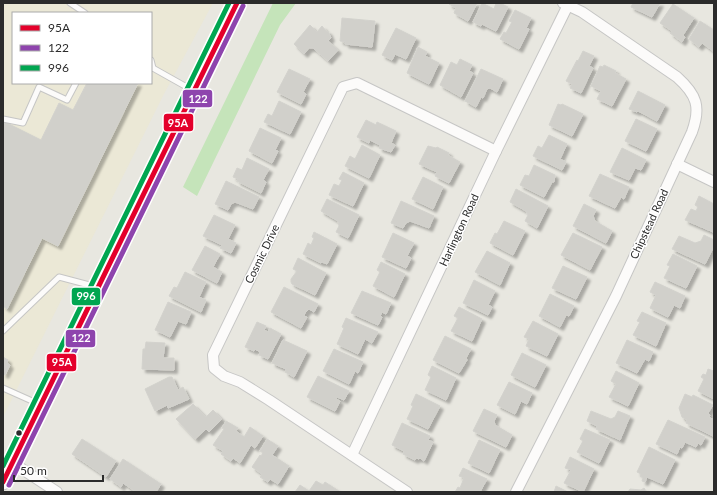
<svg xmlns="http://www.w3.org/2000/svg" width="717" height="495" viewBox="0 0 717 495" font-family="Lato,sans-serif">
<defs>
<filter id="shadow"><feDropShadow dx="3.5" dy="3.5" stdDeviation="1" flood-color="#0004"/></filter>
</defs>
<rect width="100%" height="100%" fill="#e8e7e0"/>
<path fill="#ebe8d6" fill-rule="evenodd" d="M3,3h210l-49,91 -161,323zM13,13h138v70h-138z"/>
<path fill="#c5e4ba" d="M273,3h23l-16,22 -83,171 -14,-9z"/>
<g fill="#d1d0cb" stroke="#d3d2cd" filter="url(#shadow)">
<path d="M449,3h28l-9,18 -14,-8 2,-5 -7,-4z"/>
<path d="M482,3l12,6 2,-6h4l8,4 -12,24 -14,-7 -1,2 -8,-4z"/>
<path d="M633,3h27l-8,14 -21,-10z"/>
<path d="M673,4l21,14 -11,17 2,2 -3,5 -12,-9 2,-2 -12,-8z"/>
<path d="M515,10l16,8 -5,10 3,1 -10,20 -19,-10 4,-7 2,1 6,-11 -3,-1z"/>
<path d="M342,18l33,3 -3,26 -27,-3 1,-2 -6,-1z"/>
<path d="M700,21l14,9v19l-1,2 -11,-8 -3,4 -10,-8z"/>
<path d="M310,25l7,7 5,-6 5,6 1,-1 3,7 -3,3 10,9 -10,11 -15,-13h-4l-5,6 -10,-10z"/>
<path d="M396,28l20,10 -10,21 -11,-5 -3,6 -10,-5z"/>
<path d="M418,47l9,5 -2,4 14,7 -10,21 -22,-11z"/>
<path d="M583,51l11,5 -5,10 4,2 -12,25 -11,-5 2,-4 -6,-3 11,-21 1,1z"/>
<path d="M460,59l12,6 -3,6 4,2 -12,24 -21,-12 11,-23 6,3z"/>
<path d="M604,65l12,6 -1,2 11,6 -14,27 -15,-7 4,-8 -10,-5 9,-20 3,1z"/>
<path d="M289,69l21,10 -7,13 3,2 -5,10 -24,-12z"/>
<path d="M481,69l22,10 -6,13 -7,-4 -3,1 -4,9 -2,-1 -5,10 -11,-6z"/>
<path d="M87,83h51l-80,163 -16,-8 -35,71 -4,-3v-185l38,19 18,-37 14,7z"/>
<path d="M638,91l27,14 -8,16 -19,-10 -1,1 -8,-3z"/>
<path d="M279,101l22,11 -11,22 -26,-12 4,-8 4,2z"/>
<path d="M558,104l3,1 1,-1 21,10 -11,22 -23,-11z"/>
<path d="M636,119l21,10 -11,22 -21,-10z"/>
<path d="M366,120l10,5 1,-3 19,9 -5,12 4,2 -4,7 -12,-4 1,-3 -10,-5 -1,3 -12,-6z"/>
<path d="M260,128l21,10 -6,12 3,1 -6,12 -23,-12z"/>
<path d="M549,135l18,9 -7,15 6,3 -4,8 -29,-14 5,-10 4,2z"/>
<path d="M362,145l18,10 -11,23 -24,-12 5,-10 5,3z"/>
<path d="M428,146l8,2 1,-1 12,6 -1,2 3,2 9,5 -11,21 -14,-7 2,-4 -18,-8z"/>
<path d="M622,148l24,12 -5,10 -6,-2 -6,12 -19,-8z"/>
<path d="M247,158l22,11 -6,11 3,2 -5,11 -24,-12 1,-2 -5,-2 4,-9 5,2z"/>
<path d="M534,165l21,10 -1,7h-2l-8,15 -24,-12 5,-10 4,1z"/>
<path d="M343,172l21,11 -11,23 -24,-11 5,-11 5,2 3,-6 -3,-1z"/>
<path d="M600,174l29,13 -5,12 -3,-2 -6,11 -26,-12z"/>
<path d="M423,177l20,10 -10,22 -21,-10z"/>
<path d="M226,181l33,16 -6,12 -18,-7 -4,2 -3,6 -13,-6z"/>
<path d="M516,189l32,17 -11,22 -12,-7 3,-6 -2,-4 -16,-9z"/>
<path d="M699,196l15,8 -1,28 -28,-12 6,-11 5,2 2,-4 -3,-2z"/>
<path d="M327,199l32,16 -11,23 -12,-6 3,-6 -1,-5 -17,-10z"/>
<path d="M401,201l33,15 -5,12 -19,-7 -4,2 -3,5 -12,-5z"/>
<path d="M584,204l12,6 -3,6 2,5 17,10 -6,12 -33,-17z"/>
<path d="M214,215l21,10 -7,14 8,4 -5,10 -11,-5 2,-3 -19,-9z"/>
<path d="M504,221l21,10 -12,24 -23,-12 5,-10 2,1z"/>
<path d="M314,232l23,12 -10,20 -5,-2 -1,1 -18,-9 5,-11 3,2 3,-7 -2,-1z"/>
<path d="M393,233l21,10 -7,13 4,2 -5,10 -24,-11z"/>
<path d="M573,233l29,14 -12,23 -29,-15z"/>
<path d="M704,235l10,5v6l-9,18 -33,-15 7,-13 16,7 6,-2z"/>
<path d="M205,246l15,8 -7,13 9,5 -5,11 -25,-13z"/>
<path d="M487,251l23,12 -10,22 -25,-13z"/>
<path d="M673,254l24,12 -11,22 -22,-10 6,-12 -3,-1z"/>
<path d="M298,258l28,15 -11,22 -23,-11 -1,-2v-3l6,-8 -4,-2z"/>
<path d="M381,262l24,12 -11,23 -21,-11 7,-14 -3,-2z"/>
<path d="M563,266l24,11 -11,22 -24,-11z"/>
<path d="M185,272l21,10 -7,15 7,3 -5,12 -32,-16 5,-9 3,1z"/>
<path d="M474,280l21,11 -7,14 4,2 -4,8 -25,-12z"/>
<path d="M655,282l30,14 -5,12 -6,-3 -6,12 -18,-9 6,-13 -6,-3z"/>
<path d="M284,287l34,17 -4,8 -5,-3 -4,4 -1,3 3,1 -6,11 -30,-16z"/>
<path d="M362,291l29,12 -5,11 -4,-2 -2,4 2,1 -4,8 -27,-12z"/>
<path d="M550,294l24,12 -5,10 -3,-1 -6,12 -21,-11z"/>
<path d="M168,302l23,10 -5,12 -8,-3 -8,16 -15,-7z"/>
<path d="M459,307l23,12 -10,22 -21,-10 7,-13 -4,-2z"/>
<path d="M642,312l24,11 -10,23 -23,-11 7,-13 -3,-1z"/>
<path d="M346,318l32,14 -6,11 -7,-4 -7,15 -21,-10 7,-16 -2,-1z"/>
<path d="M533,321l25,13 -11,22 -21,-10 3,-7 -5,-2z"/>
<path d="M257,322l9,4 -2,4 4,2 2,-4 11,6 -13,25 -9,-4 1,-3 -5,-3 -1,2 -9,-4z"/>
<path d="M445,336l26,13 -5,9 1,2 -8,13 -26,-13z"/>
<path d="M283,340l24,11 -13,26 -9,-5 1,-3 -14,-6z"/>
<path d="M627,340l26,12 -4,9 -4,-2 -8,14 -21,-10z"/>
<path d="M146,342l19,1 -2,15h11v12l-32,-1 1,-20h2z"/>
<path d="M334,349l29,13 -5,11 -3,-2 -6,13 -26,-13z"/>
<path d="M522,353l24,12 -11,22 -24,-12z"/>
<path d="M3,357l5,3 -1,3 3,2 -5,10 -2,-1z"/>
<path d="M432,366l24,12 -10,22 -21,-10 6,-13 -3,-2z"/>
<path d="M708,369l6,2v28l-16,-8 6,-12 -3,-2 2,-3 3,1z"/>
<path d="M616,371l23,12 -11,23 -19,-9 7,-13 -5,-3z"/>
<path d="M318,376l31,15 -5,9 -7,-3 -1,2 4,2 -5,10 -28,-14z"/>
<path d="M169,377h3l6,13 5,-3 6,12 -21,9 -1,-3 -12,6 -10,-22z"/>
<path d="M509,382l23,11 -5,11 -6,-3 -6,13 -18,-9z"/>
<path d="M416,394l24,12 -12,23 -21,-10 6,-13 -2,-1z"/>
<path d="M685,394l7,3 1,-2 20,10 -5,8 2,2 -1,2 5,3 -1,16 -27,-13 1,-3 -5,-3 -3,-9z"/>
<path d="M193,404l13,13 7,-7 9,9 -13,13 -3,-3 -11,10 -19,-20z"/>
<path d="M484,409l13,6 -3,6 1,4 17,10 -6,12 -33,-16z"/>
<path d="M591,411l20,8 4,-2 3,-6 12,5 -10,24 -24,-11 1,-3 -10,-5z"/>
<path d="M668,420l37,17 -4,8 -3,-2 -2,4 -11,-5 -3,6 -2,-1 -3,7 -21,-10z"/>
<path d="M226,421l12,7 -2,3 8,6 6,-10 13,9 -8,12 -4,-3 -11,18 -7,-5 -2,3 -10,-7 2,-3 -10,-6 11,-16 -2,-1z"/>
<path d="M402,423l28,13 -2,4 5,2 -9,19 -4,-3 -1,1 -3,-1 -1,2 -12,-6 1,-2 -2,-2 -10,-5z"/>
<path d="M585,429l25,11 -11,23 -22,-11 6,-11 -3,-2z"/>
<path d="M82,439l34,22 -10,16 -34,-23z"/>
<path d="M267,439l11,7 -6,9 17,11 -11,18 -8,-5 -2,3 -8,-5 2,-3 -10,-7 8,-12 1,1 2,-3 -3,-2z"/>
<path d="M479,440l21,10 -11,23 -21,-10z"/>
<path d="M649,447l26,13 -12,24 -16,-7 -2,5 -3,-1 1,-3 -3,-2 1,-2 -4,-2z"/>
<path d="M570,457l24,12 -11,23 -19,-9 7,-13 -6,-2z"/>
<path d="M123,459l38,25 -5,8h-20l-13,-9 -2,4 -11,-8z"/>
<path d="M463,468l24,11 -7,13h-25l3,-5 2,1 4,-10 -5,-2z"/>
<path d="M316,481l7,4 2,-3 14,9 -44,1 5,-7 9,6z"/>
<path d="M556,486l12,6h-14z"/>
<path d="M644,488l2,3 4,1h-24l3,-1 1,-2 11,1z"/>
</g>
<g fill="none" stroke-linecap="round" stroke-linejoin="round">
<defs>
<g id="lane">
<path d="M70,3l15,10"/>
<path d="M151,60l2,8"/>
<path d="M151,67l41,23"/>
<path d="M3,119l20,4 16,-36 28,13 9,-17"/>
<path d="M3,331l56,-54 38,10"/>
<path d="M3,388l38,17"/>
</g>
<g id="street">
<path d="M677,164l37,18"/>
<path d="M352,455l144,-304 73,-148"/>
<path d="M13,463l44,29"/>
<path d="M407,492l-138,-92 -29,-18 -16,-6 -10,-8 -1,-13 130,-268 14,-4 139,68"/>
<path d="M516,492l100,-196 76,-164c9,-25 5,-37 -15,-55l-95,-65 -19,-9"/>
</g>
<path id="secondary" d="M3,482l45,-90 189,-389"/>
</defs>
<use href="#lane" stroke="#c6c6c5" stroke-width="7"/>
<use href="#street" stroke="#c6c6c5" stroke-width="12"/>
<use href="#secondary" stroke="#c6c6c5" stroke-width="17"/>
<use href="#lane" stroke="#fcfbfa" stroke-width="5"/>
<use href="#street" stroke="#fcfbfa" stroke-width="10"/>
<use href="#secondary" stroke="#fcfbfa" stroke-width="15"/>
<defs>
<path id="bus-1" d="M3,482l234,-479"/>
<path id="bus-2" d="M9,485l234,-479"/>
<path id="bus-3" d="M3,466l226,-463"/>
</defs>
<use href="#bus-1" stroke="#fff" stroke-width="8"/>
<use href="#bus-2" stroke="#fff" stroke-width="8"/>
<use href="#bus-3" stroke="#fff" stroke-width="8"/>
<use href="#bus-1" stroke="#e4002b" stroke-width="5"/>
<use href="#bus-2" stroke="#8e44ad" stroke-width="5"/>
<use href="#bus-3" stroke="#00a651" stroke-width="5"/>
</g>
<circle fill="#2b2b2b" stroke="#fff" stroke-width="1.5" cx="19" cy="433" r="3.5"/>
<g text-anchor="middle" stroke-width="3" stroke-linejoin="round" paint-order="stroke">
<g font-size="11" fill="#2b2b2b" stroke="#fff">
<text transform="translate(649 224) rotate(-65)" y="4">Chipstead Road</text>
<text transform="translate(459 230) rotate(-65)" y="4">Harlington Road</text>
<text transform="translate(262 254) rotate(-64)" y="4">Cosmic Drive</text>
</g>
</g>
<g stroke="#fff" stroke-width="1.5">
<rect x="182" y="89" width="31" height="19" rx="4" fill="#8e44ad"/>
<rect x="163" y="113" width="31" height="19" rx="4" fill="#e4002b"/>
<rect x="71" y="287" width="30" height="19" rx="4" fill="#00a651"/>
<rect x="65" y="329" width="31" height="19" rx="4" fill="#8e44ad"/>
<rect x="46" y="353" width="31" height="19" rx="4" fill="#e4002b"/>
</g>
<g font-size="11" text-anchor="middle" font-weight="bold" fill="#fff">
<text x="198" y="103">122</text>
<text x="178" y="127">95A</text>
<text x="86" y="300">996</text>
<text x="81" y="342">122</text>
<text x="62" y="366">95A</text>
</g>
<rect width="717" height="495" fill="none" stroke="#2b2b2b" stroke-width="8"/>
<rect x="12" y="12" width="140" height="72" fill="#ffffff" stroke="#aaaaaa"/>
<rect x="20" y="25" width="20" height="6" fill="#e4002b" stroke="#aaaaaa"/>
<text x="48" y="32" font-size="12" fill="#2b2b2b">95A</text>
<rect x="20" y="45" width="20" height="6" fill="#8e44ad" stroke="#aaaaaa"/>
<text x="48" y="52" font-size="12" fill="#2b2b2b">122</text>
<rect x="20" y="65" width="20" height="6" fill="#00a651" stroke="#aaaaaa"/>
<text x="48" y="72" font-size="12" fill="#2b2b2b">996</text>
<path d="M14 475v6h89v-6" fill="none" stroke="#2b2b2b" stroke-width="2"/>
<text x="20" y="475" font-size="12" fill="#2b2b2b" stroke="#ffffff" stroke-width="3" paint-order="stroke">50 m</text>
</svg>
